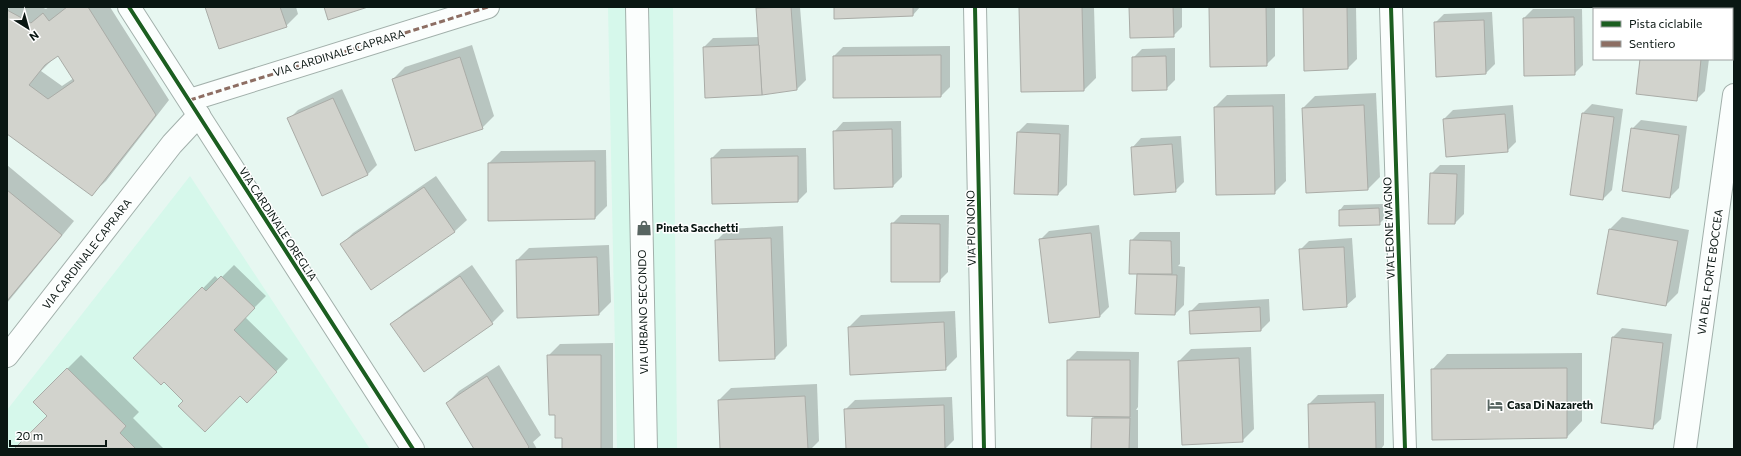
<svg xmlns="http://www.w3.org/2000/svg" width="1741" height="456" viewBox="0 0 1741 456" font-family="Commissioner,sans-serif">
<rect width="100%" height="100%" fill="#e7f7f1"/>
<g fill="#d6f8eb">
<path d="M608,7h65l4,442h-60z"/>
<path d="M190,176l180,273h-363v-39z"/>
</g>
<g fill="#0003" fill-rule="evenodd">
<path d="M10,7h31l5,2 3,-2h61l59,93 -63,81 -14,13 -85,-62v-122zM58,54l16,24 -12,8 -21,-15z"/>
<path d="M206,7h90l2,7 -12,12z"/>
<path d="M758,7h42l6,73 -9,9 -93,-42 9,-9 46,-1z"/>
<path d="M835,7h85l-7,8z"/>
<path d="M1020,7h74l2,71 -12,12z"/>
<path d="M1130,7h52v20l-9,9z"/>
<path d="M1210,7h65v49l-9,9z"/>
<path d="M1304,7h52l1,52 -9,9 -43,2z"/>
<path d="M1533,9h49l1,56 -9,9 -50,-56z"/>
<path d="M1492,12l3,52 -9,9 -51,-50 9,-9z"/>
<path d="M472,45l22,71 -12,12 -89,-49 12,-12z"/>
<path d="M950,46v41l-9,9 -107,-40 9,-9z"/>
<path d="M1175,48v32l-9,9 -33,-31 9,-9z"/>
<path d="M1642,59h67l-4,32 -9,9z"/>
<path d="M342,89l35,76 -9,9 -45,21 -34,-76 9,-9z"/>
<path d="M1376,93l4,84 -12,12 -65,-81 12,-12z"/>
<path d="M1285,94l1,87 -12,12 -59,-86 12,-12z"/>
<path d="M1592,104l31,5 -11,81 -9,9 -20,-86z"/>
<path d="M1513,105l3,37 -9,9 -63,-32 9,-9z"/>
<path d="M1641,120l46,6 -8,62 -9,9 -38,-68z"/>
<path d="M901,121l1,56 -9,9 -58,2 -1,-56 9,-10z"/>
<path d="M1027,123l42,2 -2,60 -9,9 -40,-62z"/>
<path d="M1181,136l3,46 -9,9 -43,-43 9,-10z"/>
<path d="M806,148l1,44 -9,9 -86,-43 9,-9z"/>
<path d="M606,150l1,56 -12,12 -106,2v-57l12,-12z"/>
<path d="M7,165l67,56 -67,82z"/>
<path d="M1440,165h25l-1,49 -9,9 -24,-49z"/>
<path d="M436,176l31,44 -12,11 -84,58 -30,-44 12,-12z"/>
<path d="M1383,204l1,15 -5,5 -39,-14 4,-5z"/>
<path d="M901,215h48l-1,57 -9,9 -47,-57z"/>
<path d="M1622,217l67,13 -11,63 -12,12 -56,-76z"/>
<path d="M1099,225l10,82 -9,9 -60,-76 9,-9z"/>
<path d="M783,226l4,120 -12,12 -59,-117 12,-12z"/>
<path d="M1140,232h40v32l-2,2 7,1 -1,38 -9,9 -39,-1 2,-40 -7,-32z"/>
<path d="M1352,238l4,59 -10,9 -46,-56 9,-9z"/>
<path d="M609,245l2,57 -12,12 -82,-54 12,-12z"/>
<path d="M234,265l32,31 -21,21 43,42 -29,31 -19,5 -55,6 -21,-20 -29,-23 80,-82 4,4z"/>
<path d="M472,265l32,46 -12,12 -100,1 12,-11z"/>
<path d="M1269,299l1,22 -9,9 -71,-18 9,-9z"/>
<path d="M955,311l2,46 -12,12 -96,-42 12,-12z"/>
<path d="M1622,328l50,6 -11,85 -9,9 -50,-6 11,-85z"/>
<path d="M613,343v106h-50v-12l-7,-23 -8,-58 12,-12z"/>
<path d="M1251,347l3,82 -12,12 -63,-80 12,-12z"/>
<path d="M1077,351l62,1 -1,55 -2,3h2v39h-46l1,-31 2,-2 -27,-56z"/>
<path d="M1582,353v68l-15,16 -134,2 -1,-69 15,-16z"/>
<path d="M81,355l58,57 -6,6 31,31h-148l32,-33 -14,-14z"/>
<path d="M499,365l42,70 -8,7 4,7h-62l-28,-46 12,-12z"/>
<path d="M817,384l2,57 -8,8h-90l-2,-49 12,-12z"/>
<path d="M1384,394v51l-3,4h-71l-1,-45 9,-9z"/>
<path d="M952,397l2,43 -9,9h-98l-1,-40 9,-9z"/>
</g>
<g fill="#d2d3cd" stroke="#aaaca7" fill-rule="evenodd">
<path d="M67,7h21l68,108 -64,81 -85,-62v-124l24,13 12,-10 6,8zM58,56l16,25 -26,18 -19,-14 16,-20z"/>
<path d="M205,7h75l7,20 -68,22z"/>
<path d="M324,7h44l-40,13z"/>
<path d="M791,7l6,83 -35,5 -6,-87z"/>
<path d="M834,7h79v9l-79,3z"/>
<path d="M1019,7h63l2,84 -63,1z"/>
<path d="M1129,7h44l1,30 -44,1z"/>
<path d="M1209,7h57l1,59 -57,1z"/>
<path d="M1303,7h44l1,62 -44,2z"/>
<path d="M1574,17l1,58 -51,1 -1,-58z"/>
<path d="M1484,20l2,54 -50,3 -2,-55z"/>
<path d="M759,45l3,50 -57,3 -2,-51z"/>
<path d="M941,55v42l-108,1v-42z"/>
<path d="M1166,56l1,34 -35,1v-34z"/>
<path d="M460,57l23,72 -68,22 -23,-72z"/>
<path d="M1640,59h61l-4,42 -61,-7z"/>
<path d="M333,98l35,77 -46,21 -35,-78z"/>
<path d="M1364,105l4,85 -62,3 -4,-85z"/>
<path d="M1273,106l2,88 -59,1 -2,-88z"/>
<path d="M1582,113l32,4 -11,83 -33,-5z"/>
<path d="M1505,114l3,38 -62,5 -3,-38z"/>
<path d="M1631,128l48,7 -9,63 -48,-7z"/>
<path d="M892,129l1,58 -59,2 -1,-58z"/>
<path d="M1017,132l43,2 -2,61 -44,-1z"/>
<path d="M1172,144l4,48 -42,3 -3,-48z"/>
<path d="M798,156v46l-86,2 -1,-46z"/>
<path d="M595,161v58l-107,2v-58z"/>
<path d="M1430,173l27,1 -2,50h-27z"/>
<path d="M424,187l31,45 -84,58 -31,-46z"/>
<path d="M7,190l55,45 -55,66z"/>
<path d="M1379,208l1,17 -41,1v-16z"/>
<path d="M891,223l49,1v58h-49z"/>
<path d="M1609,229l69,12 -12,65 -69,-12z"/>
<path d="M1091,233l9,84 -51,6 -10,-84z"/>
<path d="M771,238l4,121 -56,2 -4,-121z"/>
<path d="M1130,240l41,1 1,33h-43z"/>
<path d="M1344,247l3,60 -44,3 -4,-61z"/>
<path d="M597,257l2,58 -82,3 -1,-58z"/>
<path d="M1137,274l40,1 -2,40 -40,-1z"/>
<path d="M221,276l34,32 -21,22 43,42 -30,31 -7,-7 -35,36 -27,-26 5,-5 -19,-19 -3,3 -28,-27 69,-71 4,4z"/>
<path d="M460,276l33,48 -69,48 -34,-48z"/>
<path d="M1260,307l1,24 -71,3 -1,-23z"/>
<path d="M944,322l2,48 -96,5 -2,-48z"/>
<path d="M1612,337l51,6 -10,86 -52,-6z"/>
<path d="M547,355h54v94h-39v-11h-7v-23h-6z"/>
<path d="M1239,358l4,84 -61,3 -4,-84z"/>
<path d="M1067,360h63v57l-63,-1z"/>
<path d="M67,368l59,58 -6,7 16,16h-122l33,-33 -14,-14z"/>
<path d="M1567,368v70l-135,2 -1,-71z"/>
<path d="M487,376l42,71 -2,2h-53l-28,-46z"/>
<path d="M805,396l3,53h-88l-2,-49z"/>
<path d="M1375,402l1,47h-67l-1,-45z"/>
<path d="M944,405l1,44h-99l-2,-40z"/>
<path d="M1092,418h38l-1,31h-38z"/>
</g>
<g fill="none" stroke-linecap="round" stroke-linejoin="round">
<defs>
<g id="street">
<path d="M129,7l284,442"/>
<path d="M637,7l9,442"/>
<path d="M975,7l9,442"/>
<path d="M1391,7l14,442"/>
<path d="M190,100l298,-93"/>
<path d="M7,356l165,-212 27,-29"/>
<path d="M1685,449l49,-354"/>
</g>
</defs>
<use href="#street" stroke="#a2b0ab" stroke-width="24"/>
<use href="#street" stroke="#fbfefd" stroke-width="22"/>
<path stroke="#8d6e63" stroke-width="3" stroke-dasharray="6 3" stroke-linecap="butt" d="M190,100l298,-93"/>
<defs>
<g id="cycleway">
<path d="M129,7l284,442"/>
<path d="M975,7l9,442"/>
<path d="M1391,7l14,442"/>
</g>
</defs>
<use href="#cycleway" stroke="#fff" stroke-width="6"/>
<use href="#cycleway" stroke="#1b5e20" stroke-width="4"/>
</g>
<defs>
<symbol id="shop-bare" viewBox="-9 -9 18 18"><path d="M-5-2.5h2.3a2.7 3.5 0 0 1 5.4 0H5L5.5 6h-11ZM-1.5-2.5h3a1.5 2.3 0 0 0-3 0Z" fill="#576561" stroke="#fff" stroke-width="2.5" paint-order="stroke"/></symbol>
<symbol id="hotel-bare" viewBox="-9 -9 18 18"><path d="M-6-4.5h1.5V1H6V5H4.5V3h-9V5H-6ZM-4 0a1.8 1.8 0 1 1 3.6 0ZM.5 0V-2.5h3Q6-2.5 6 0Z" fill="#576561" stroke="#fff" stroke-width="2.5" paint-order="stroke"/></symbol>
</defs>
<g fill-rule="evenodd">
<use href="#shop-bare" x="633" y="217" width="22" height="22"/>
<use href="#hotel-bare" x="1484" y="394" width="22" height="22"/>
</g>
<g text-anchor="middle" stroke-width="3" stroke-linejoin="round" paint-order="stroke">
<g font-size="11" fill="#0a1713" stroke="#fff">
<text transform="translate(339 53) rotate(-17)" y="4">VIA CARDINALE CAPRARA</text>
<text transform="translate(278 224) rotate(57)" y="4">VIA CARDINALE OREGLIA</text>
<text transform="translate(971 228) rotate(-91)" y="4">VIA PIO NONO</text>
<text transform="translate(1389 228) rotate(-92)" y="4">VIA LEONE MAGNO</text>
<text transform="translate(87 254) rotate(-52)" y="4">VIA CARDINALE CAPRARA</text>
<text transform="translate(1710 272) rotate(-82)" y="4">VIA DEL FORTE BOCCEA</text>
<text transform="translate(643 312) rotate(-91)" y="4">VIA URBANO SECONDO</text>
</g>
<g font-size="11" font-weight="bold" fill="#0a1713" stroke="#fff" text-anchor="start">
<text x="656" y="232">Pineta Sacchetti</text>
<text x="1507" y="409">Casa Di Nazareth</text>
</g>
</g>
<rect width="1741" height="456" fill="none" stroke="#0a1713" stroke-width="16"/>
<rect x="1593" y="8" width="140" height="52" fill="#ffffff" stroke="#9da2a1"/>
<rect x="1601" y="21" width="20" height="6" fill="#1b5e20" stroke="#9da2a1"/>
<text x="1629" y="28" font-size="12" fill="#0a1713">Pista ciclabile</text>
<rect x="1601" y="41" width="20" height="6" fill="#8d6e63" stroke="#9da2a1"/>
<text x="1629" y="48" font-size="12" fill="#0a1713">Sentiero</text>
<g transform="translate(28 28) rotate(143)" stroke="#ffffff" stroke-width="3" paint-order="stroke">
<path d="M0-3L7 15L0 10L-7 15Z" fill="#0a1713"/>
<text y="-6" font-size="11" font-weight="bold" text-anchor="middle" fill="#0a1713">N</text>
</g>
<path d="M10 440v6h96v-6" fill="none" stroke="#0a1713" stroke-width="2"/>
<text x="16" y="440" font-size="12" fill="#0a1713" stroke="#ffffff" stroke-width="3" paint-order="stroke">20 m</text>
</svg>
